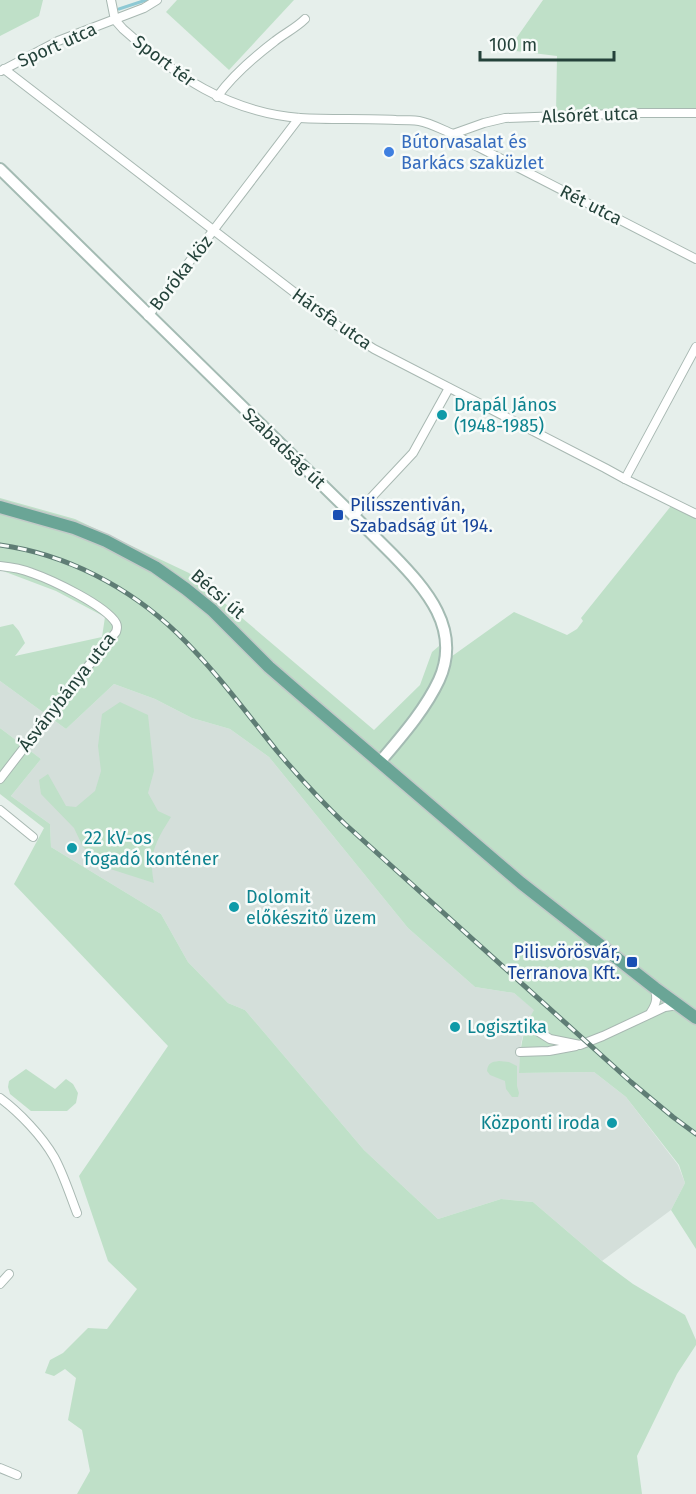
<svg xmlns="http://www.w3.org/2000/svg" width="696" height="1494" viewBox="0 0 696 1494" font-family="'Fira Sans',sans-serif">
<rect width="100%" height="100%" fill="#e6efeb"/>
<path fill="#d4dfda" d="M0,681l66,48 48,-45 41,15 37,19 38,11 39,28 139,171 67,59 39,6 21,17 -9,14 -5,19 -2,30 75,-1 32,25 52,68 7,18 -14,27 -69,51 -69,-59 -32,-3 -63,20 -74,-69 -119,-140 -17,-7 -40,-41 -27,-48 -110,-67 -1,-23 -39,-28 30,-37 -41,-31z"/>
<g fill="#bfe0c8">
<path d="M0,0h43l-4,16 -39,20z"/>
<path d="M177,0h117l-65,70 -63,-58z"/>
<path d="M543,0h153v109l-140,5 1,-58 -49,-6z"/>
<path d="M0,498l75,21 114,54 185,157 46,-45 12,-33 7,-6 2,18 73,-52 53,23 10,-6 6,-8 -2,-3 90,-112 25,11v732l-25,-39 14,-27 -6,-18 -53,-68 -32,-25 -75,1c1,-25 3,-42 15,-63l-20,-17 -39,-6 -67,-59 -139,-171 -39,-28 -38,-11 -37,-19 -41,-15 -48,45 -66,-48v-54l13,-3 6,7 6,12 -10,13 87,-19 3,-20 -49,-26 -53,-20h-3z"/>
<path d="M120,702l28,13 6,56 -6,22 10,18 13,6c-15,24 -23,37 -17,66l-50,-16 -21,-20 -9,-19 -33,-34 -2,-14 9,-6 18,32 10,1 19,-16 6,-20 -3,-25 4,-32z"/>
<path d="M0,728l41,31 -30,37 39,28 1,23 110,67 27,48 40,41 17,7 119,140 74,69 63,-20 32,3 69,59 31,23 52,31 11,25v5l-19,29 -40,82 5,38h-565l13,-23 -8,-41 -14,-10 8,-42 -11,-9 -11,7 -9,-3 5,-13 13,-7 25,-25 19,1 30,-40 -29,-28 -29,-85 89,-130 -154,-162 30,-56 -44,-34z"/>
<path d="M499,1061l10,1 8,4v20l2,7 -1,4h-6l-6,-8 -1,-8 -15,-6 -3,-4c1,-8 4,-9 12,-10z"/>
<path d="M26,1069l29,20 11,-10 7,5 5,9 -2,10 -9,8h-36l-21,-17 -2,-7 1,-6z"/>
</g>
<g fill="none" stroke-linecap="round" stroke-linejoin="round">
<path stroke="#8ec9d4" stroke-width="3" d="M119,9l27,-9"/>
<defs>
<g id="street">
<path d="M111,0l4,20 8,9c53,47 104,83 177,89 32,2 64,0 96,2 8,0 16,0 23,1 11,2 24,9 34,13l243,125"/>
<path d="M4,69l334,257 36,23 231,119 20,11 71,35"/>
<path d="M1,71l57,-30 86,-33 13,-8"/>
<path d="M217,97c15,-21 37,-40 58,-56 10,-8 21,-13 30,-22"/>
<path d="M453,134l31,-11 21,-5 136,-5h55"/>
<path d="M148,316l151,-198"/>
<path d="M625,479l71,-132"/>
<path d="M354,516l59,-63 36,-65"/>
<path d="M0,566c10,1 22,3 32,7 20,7 73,32 84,50 2,4 1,5 0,9l-49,60 -67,87"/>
<path d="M0,810l33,27"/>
<path d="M651,1012c6,-9 6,-14 4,-24"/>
<path d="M526,1024l24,15 30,6 23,-9 62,-29 13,-2"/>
<path d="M520,1052l29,-1 27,-5"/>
<path d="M0,1098c19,14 42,38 54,59 9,16 16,38 23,56"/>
<path d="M0,1284l9,-10"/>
<path d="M0,1468l17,7"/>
</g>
<path id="secondary" d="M0,169l354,347c13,13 26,26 39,39 33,34 69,74 46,125 -14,30 -38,57 -59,82"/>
<path id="primary" d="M0,507l74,21 32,13 49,26 31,22 26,21 57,57 37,32 215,184 134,105 41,30"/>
</defs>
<use href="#street" stroke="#a8b8b2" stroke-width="10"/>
<use href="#secondary" stroke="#a4bbb3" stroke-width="14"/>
<use href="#primary" stroke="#c2cac8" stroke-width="15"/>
<use href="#street" stroke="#fff" stroke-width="8"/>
<use href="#secondary" stroke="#fff" stroke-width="10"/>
<use href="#primary" stroke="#6aa596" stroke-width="12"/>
<defs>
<path id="rail" d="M0,545c66,9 129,42 177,88 37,36 68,78 100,118 22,26 44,50 68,73l286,258 42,35 23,17"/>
</defs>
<use href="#rail" stroke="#5f7d75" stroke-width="5"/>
<use href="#rail" stroke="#f7fbf9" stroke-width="3" stroke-dasharray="9" stroke-linecap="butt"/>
</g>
<circle fill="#3f7fe0" stroke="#f7fbf9" stroke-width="2" cx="389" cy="152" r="6"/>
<g fill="#0f9aa8" stroke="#f7fbf9" stroke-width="2">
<circle cx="442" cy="415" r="6"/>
<circle cx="72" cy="848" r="6"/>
<circle cx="234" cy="907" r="6"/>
<circle cx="455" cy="1027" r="6"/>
<circle cx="612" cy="1123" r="6"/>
</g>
<g fill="#1a4fb4" stroke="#f7fbf9" stroke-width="2">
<rect x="332" y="509" width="12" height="12" rx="3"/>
<rect x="626" y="956" width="12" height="12" rx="3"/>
</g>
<g text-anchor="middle" stroke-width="5" stroke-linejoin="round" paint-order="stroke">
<g font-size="18" fill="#24423a" stroke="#f7fbf9">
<text transform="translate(57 45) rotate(-24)" y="6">Sport utca</text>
<text transform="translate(164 61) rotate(37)" y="6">Sport tér</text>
<text transform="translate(590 115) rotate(-2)" y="6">Alsórét utca</text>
<text transform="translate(591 205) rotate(27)" y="6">Rét utca</text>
<text transform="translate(181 273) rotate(-52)" y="6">Boróka köz</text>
<text transform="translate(332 319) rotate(35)" y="6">Hársfa utca</text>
<text transform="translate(284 448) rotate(44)" y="6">Szabadság út</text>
<text transform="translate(218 594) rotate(41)" y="6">Bécsi út</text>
<text transform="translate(67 692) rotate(-52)" y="6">Ásványbánya utca</text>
</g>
<g font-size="18" fill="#366cbe" stroke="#f7fbf9" text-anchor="start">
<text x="401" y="148">Bútorvasalat és<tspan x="401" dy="21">Barkács szaküzlet</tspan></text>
</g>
<g font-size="18" fill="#0d838f" stroke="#f7fbf9" text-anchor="start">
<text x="454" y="411">Drapál János<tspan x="454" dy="21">(1948-1985)</tspan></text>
<text x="84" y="844">22 kV-os<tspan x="84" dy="21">fogadó konténer</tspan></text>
<text x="246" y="903">Dolomit<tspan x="246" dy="21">előkészitő üzem</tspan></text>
<text x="467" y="1033">Logisztika</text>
<text x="600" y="1129" text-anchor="end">Központi iroda</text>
</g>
<g font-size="18" fill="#164399" stroke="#f7fbf9" text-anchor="start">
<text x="350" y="511">Pilisszentiván,<tspan x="350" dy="21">Szabadság út 194.</tspan></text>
<text x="620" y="958" text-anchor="end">Pilisvörösvár,<tspan x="620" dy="21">Terranova Kft.</tspan></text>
</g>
</g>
<path d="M480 51v9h134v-9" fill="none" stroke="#24423a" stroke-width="3"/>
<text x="489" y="51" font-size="18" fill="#24423a" stroke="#f7fbf9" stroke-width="4.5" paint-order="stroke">100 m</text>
</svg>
